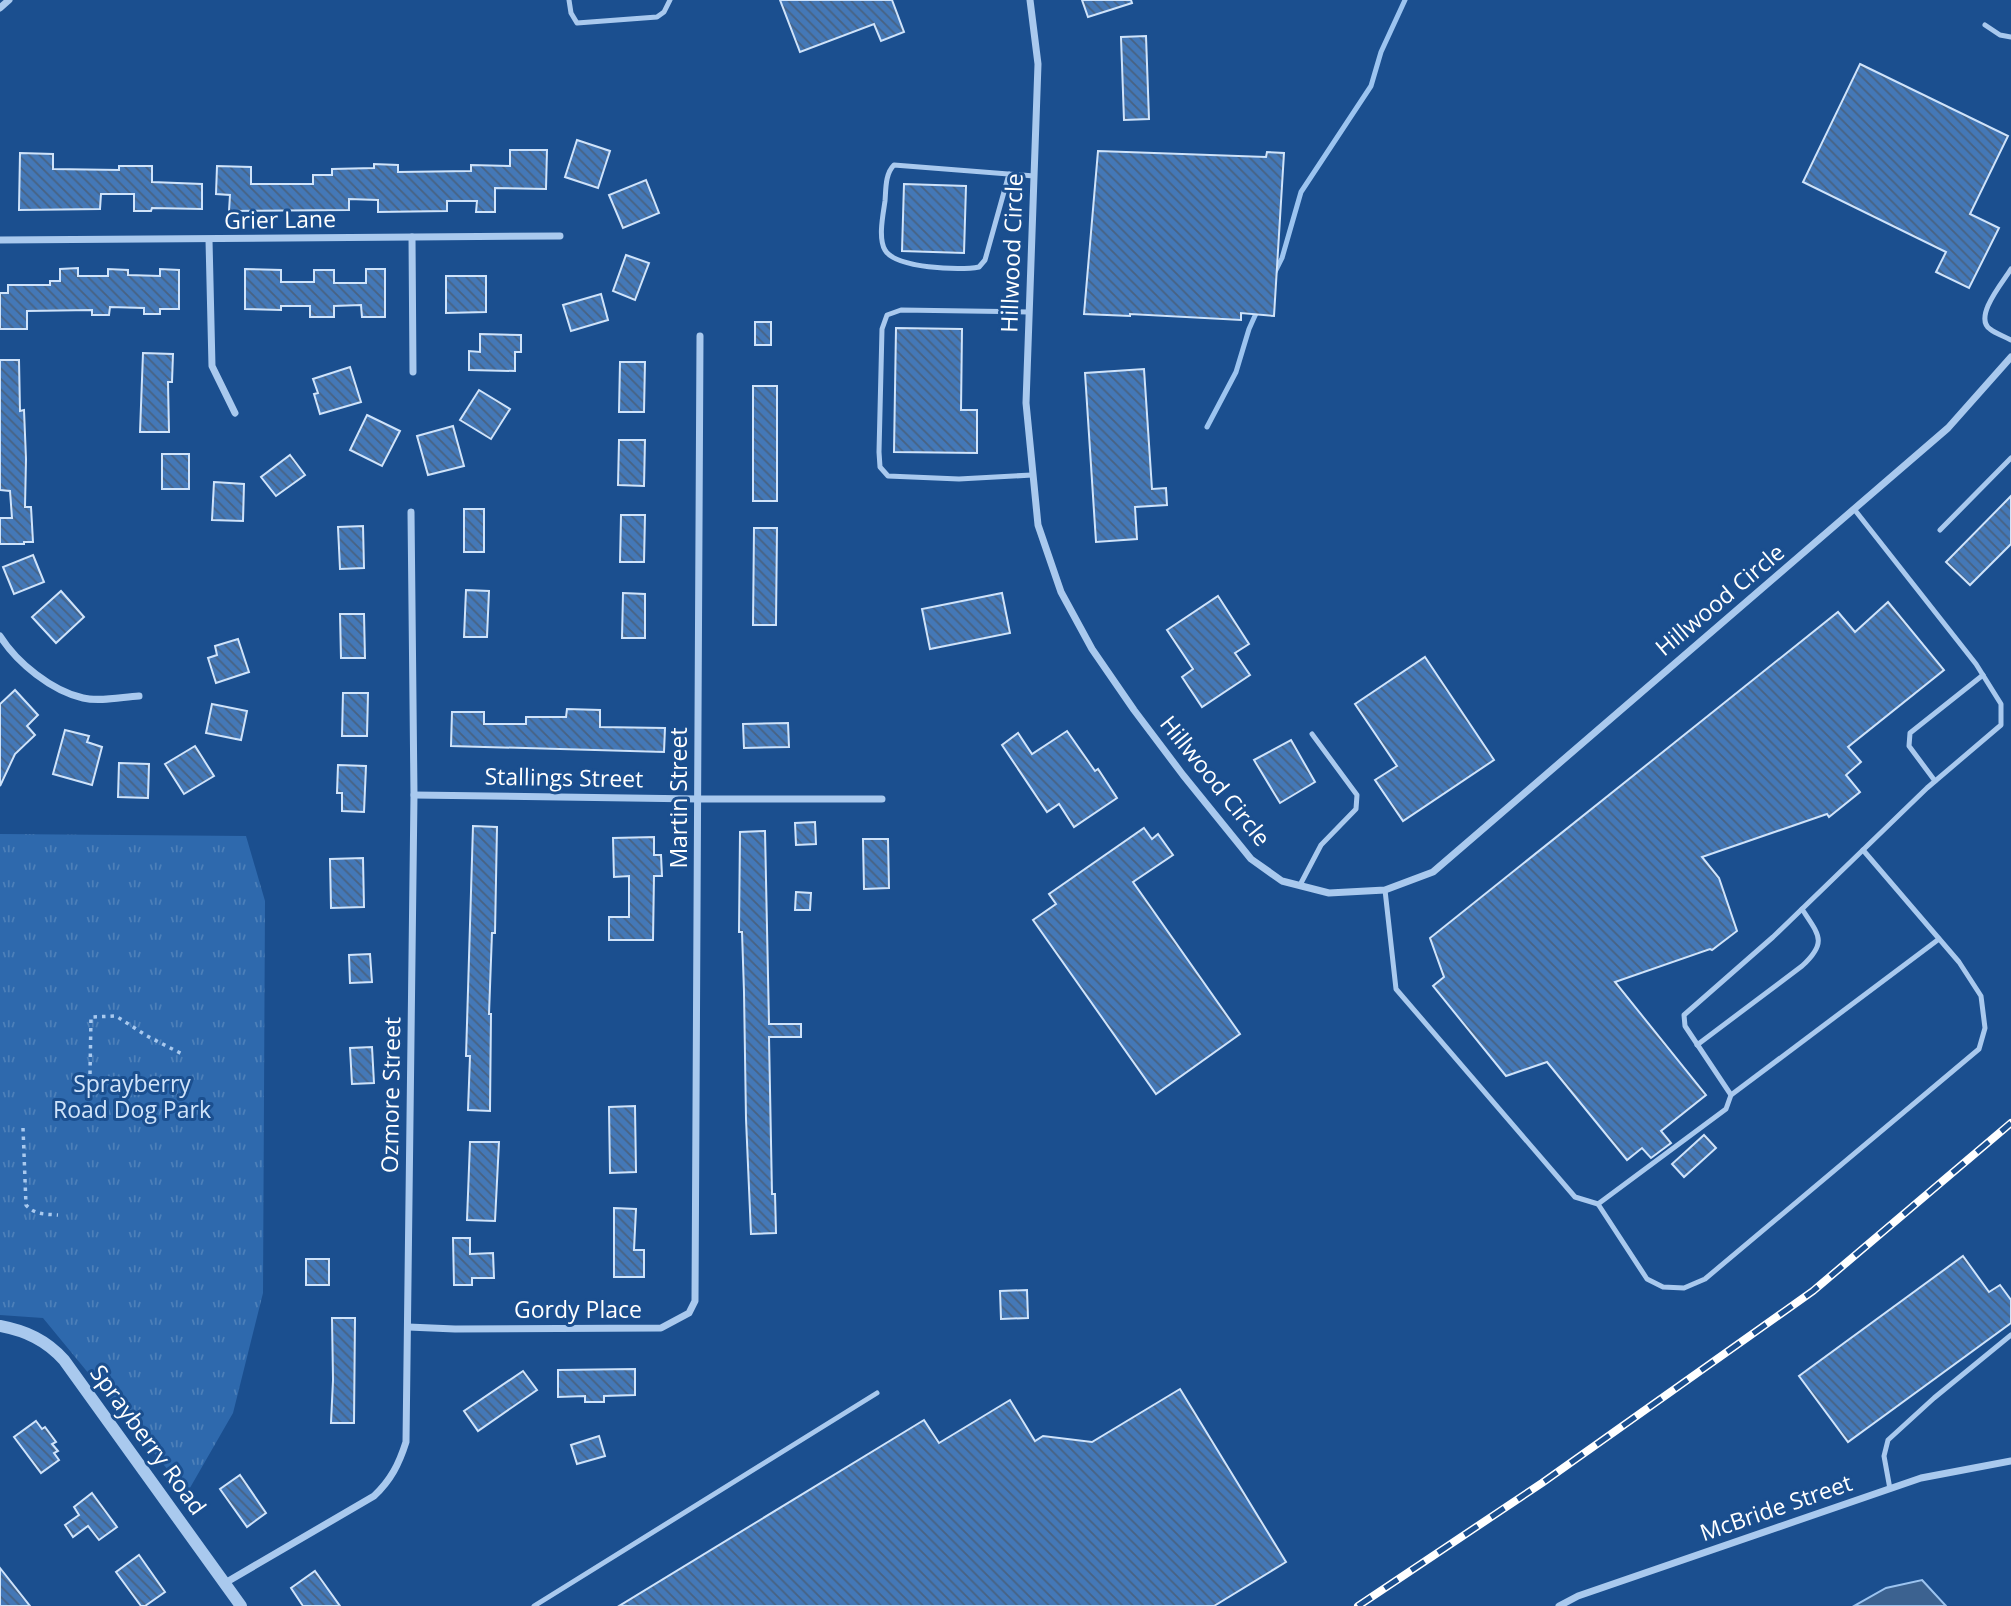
<svg xmlns="http://www.w3.org/2000/svg" width="2011" height="1606" viewBox="0 0 2011 1606" font-family="'Open Sans',sans-serif">
<defs>
<pattern id="grass-tufts" width="24" height="20" patternUnits="userSpaceOnUse" patternTransform="scale(1.75)"><rect width="24" height="20" fill="#2e69ad"/><path d="M3 7l-1-3M5 7V3M7 7l1-3M15 17l-1-3M17 17v-4M19 17l1-3" fill="none" stroke="#4d80b9"/></pattern>
<pattern id="building-back-hatch" width="6" height="6" patternUnits="userSpaceOnUse" patternTransform="scale(1.75)"><rect width="6" height="6" fill="#4478b7"/><path d="M-1 5l2 2M0 0l6 6M5-1l2 2" fill="none" stroke="#486282"/></pattern>
</defs>
<rect width="100%" height="100%" fill="#1b4f8f"/>
<path fill="url(#grass-tufts)" d="M0,834l246,2 19,65 -2,392 -30,120 -46,80 -144,-175 -43,-3z"/>
<path fill="#3c6290" stroke="#9cc4f0" stroke-width="2" d="M1922,1580l24,26h-92l32,-18z"/>
<g fill="none" stroke-linecap="round" stroke-linejoin="round">
<g stroke="#9cc4f0" stroke-width="5">
<path d="M1274,274l8,-16 19,-66 70,-106 10,-34 24,-52"/>
<path d="M1207,427l29,-55 13,-43 9,-20"/>
</g>
</g>
<g fill="url(#building-back-hatch)" stroke="#cfe3fa" stroke-width="2">
<path d="M780,0h112l12,32 -23,9 -7,-17 -74,28z"/>
<path d="M1082,0h49l1,3 -44,14z"/>
<path d="M1146,36l3,83 -25,1 -3,-83z"/>
<path d="M1860,64l148,72 -38,78 29,14 -30,60 -33,-16 10,-20 -143,-70z"/>
<path d="M577,140l33,11 -12,37 -33,-11z"/>
<path d="M510,150h37l-1,39 -51,-1v24h-19l1,-11h-30v10l-69,1v-12l-29,-1v11l-120,1 1,-16 -14,-1 1,-28 34,1v17h62v-9h19v-6l42,-1v-4l24,1v7l73,-1v-6l39,1z"/>
<path d="M1098,151l168,6 1,-5 17,1 -10,163 -33,-3v7l-111,-6v2l-46,-2z"/>
<path d="M20,153l33,1v15l66,1v-4h33v16l50,2v25l-50,-1 -1,3h-17v-17h-33l-1,15 -81,1z"/>
<path d="M646,180l13,33 -36,15 -14,-33z"/>
<path d="M904,184l62,2 -2,67 -62,-2z"/>
<path d="M626,255l23,8 -14,37 -22,-9z"/>
<path d="M78,268v8h30v-7l20,1v5l32,1v-7l19,1v39h-19v5h-16v-6l-34,-1 -1,8h-17v-5l-65,1v18h-27v-36h8v-8h42v-4h10v-12z"/>
<path d="M245,269l36,1v12h33v-12h20v13h32v-14h19v48h-23l-1,-12 -27,1v11h-24v-11h-29v4l-36,-1z"/>
<path d="M446,276h40v36l-40,1z"/>
<path d="M601,294l7,26 -37,11 -8,-26z"/>
<rect x="755" y="322" width="16" height="23"/>
<path d="M896,328l66,1 -1,81h16v43l-83,-1z"/>
<path d="M480,334l41,1v17h-6v19l-46,-1v-19l11,1z"/>
<path d="M143,353l30,1 -1,28h-4l1,50h-29z"/>
<path d="M0,360h19l1,51 4,-1 2,49 -1,48h6l2,35h-9v2h-24v-26h12l-2,-27 -10,-1z"/>
<path d="M620,362h25l-1,50h-25z"/>
<path d="M350,367l11,35 -41,12 -6,-20 4,-1 -5,-14z"/>
<path d="M1144,369l8,120 14,-1 1,17 -32,2 2,32 -41,3 -11,-169z"/>
<rect x="753" y="386" width="24" height="115"/>
<path d="M479,390l31,19 -19,30 -31,-19z"/>
<path d="M367,415l33,16 -18,35 -32,-16z"/>
<path d="M453,426l11,40 -36,9 -11,-39z"/>
<path d="M619,440h26l-1,46 -26,-1z"/>
<rect x="162" y="454" width="27" height="35"/>
<path d="M290,455l15,20 -29,21 -15,-19z"/>
<path d="M214,482l30,2 -1,37 -31,-1z"/>
<path d="M2011,496v48l-41,41 -24,-23z"/>
<rect x="464" y="509" width="20" height="43"/>
<path d="M621,515h24l-1,47h-24z"/>
<path d="M363,526l1,42 -24,1 -2,-42z"/>
<path d="M754,528h23l-1,97h-23z"/>
<path d="M33,555l11,27 -30,12 -11,-27z"/>
<path d="M466,590l23,1 -2,46h-23z"/>
<path d="M61,591l23,26 -28,26 -24,-26z"/>
<path d="M623,593l22,1v44h-23z"/>
<path d="M1002,593l8,40 -80,16 -8,-40z"/>
<path d="M1218,596l31,48 -14,9 15,22 -48,32 -20,-30 11,-8 -26,-39z"/>
<path d="M1888,602l56,68 -96,77 13,15 -15,13 14,17 -31,25 -2,-3 -125,43 17,21 18,53 -25,19 -2,-1 -95,33 91,113 -45,36 10,12 -20,15 -9,-10 -15,12 -80,-98 -41,14 -73,-90 11,-9 -14,-39 408,-326 17,20z"/>
<path d="M340,614h24l1,44h-24z"/>
<path d="M238,639l11,33 -33,11 -8,-25 9,-3 -2,-9z"/>
<path d="M1425,657l69,103 -91,61 -28,-41 22,-14 -42,-62z"/>
<path d="M15,690l23,25 -11,11 8,9 -20,19 -15,32v-82z"/>
<path d="M343,693h25l-1,43h-25z"/>
<path d="M212,704l35,7 -6,29 -35,-7z"/>
<path d="M567,709l33,1v17l65,1 -1,24 -213,-6 1,-34h32v12h42v-7h40z"/>
<path d="M788,723l1,24 -45,1 -1,-24z"/>
<path d="M65,730l24,6 -2,6 15,5 -10,38 -39,-11z"/>
<path d="M1067,731l28,40 3,-2 19,29 -43,29 -15,-23 -12,8 -45,-67 16,-12 14,21z"/>
<path d="M1291,740l24,42 -35,21 -26,-43z"/>
<path d="M195,746l19,30 -30,18 -19,-30z"/>
<path d="M119,763l30,1 -1,34 -30,-1z"/>
<path d="M338,765l28,1 -2,46 -22,-1v-18h-5z"/>
<path d="M815,822l1,22 -20,1 -1,-22z"/>
<path d="M473,826l24,1 -2,106h-3l-3,81h2l-1,97 -22,-1 2,-54h-4z"/>
<path d="M1144,828l8,11 6,-5 15,21 -40,27 107,152 -84,60 -123,-174 23,-16 -7,-10z"/>
<path d="M765,831l4,193h32v13h-32l3,157h3l1,39 -25,1 -5,-115 -2,-127 -2,-60h-3l1,-100z"/>
<path d="M654,837v18h7l1,21h-8l-1,64h-44v-23h20v-41l-15,1 -1,-39z"/>
<path d="M863,839h25l1,49 -25,1z"/>
<path d="M363,858l1,49 -33,1 -1,-49z"/>
<path d="M796,892l15,1 -1,17h-15z"/>
<path d="M370,954l2,28 -22,1 -1,-28z"/>
<path d="M372,1047l2,36 -22,1 -2,-36z"/>
<path d="M635,1106l1,66 -26,1 -1,-66z"/>
<path d="M1704,1135l12,13 -32,29 -12,-13z"/>
<path d="M470,1142h29l-4,79 -28,-1z"/>
<path d="M614,1208l22,1 -2,41h10v27h-30z"/>
<path d="M453,1238h17v16l23,-1 1,25h-22v7h-18z"/>
<path d="M1963,1256l26,36 11,-7 11,15v23l-163,119 -49,-66z"/>
<rect x="306" y="1259" width="23" height="26"/>
<path d="M1027,1290l1,28 -27,1 -1,-28z"/>
<path d="M332,1318h23l-1,105h-23l2,-43z"/>
<path d="M635,1369v26l-31,1v6h-19v-6l-27,1v-27z"/>
<path d="M523,1371l14,19 -59,41 -14,-20z"/>
<path d="M1180,1389l106,173 -72,44h-595l305,-186 15,23 71,-43 25,41 8,-5 49,6z"/>
<path d="M36,1421l6,8 3,-2 11,15 -4,2 6,7 -4,2 5,7 -18,13 -27,-36z"/>
<path d="M599,1436l6,20 -28,8 -6,-19z"/>
<path d="M240,1475l26,38 -19,14 -27,-38z"/>
<path d="M92,1493l25,34 -18,13 -11,-14 -15,11 -8,-12 14,-10 -5,-8z"/>
<path d="M139,1555l26,37 -20,14h-4l-25,-34z"/>
<path d="M0,1568l30,38h-30z"/>
<path d="M315,1571l25,35h-37l-12,-18z"/>
</g>
<g fill="none" stroke-linecap="round" stroke-linejoin="round">
<g stroke="#a9c9ee" stroke-width="3.5" stroke-dasharray="3.5 5" stroke-linecap="butt">
<path d="M90,1074l1,-57 25,-1 31,20 37,19"/>
<path d="M23,1128l3,77c9,10 19,9 32,10"/>
</g>
<g stroke="#a9c9ee" stroke-width="5">
<path d="M569,0l2,13 6,10 80,-6 7,-5 6,-12"/>
<path d="M1985,25l15,10 11,2"/>
<path d="M1009,174l-24,86 -6,7c-19,4 -84,1 -94,-17 -7,-12 -2,-35 0,-49 1,-12 0,-27 9,-36l140,11"/>
<path d="M2011,269c-8,13 -38,48 -21,60 6,5 14,7 21,11"/>
<path d="M1028,312l-127,-2 -14,5 -5,14 -3,123 1,15 8,9 71,3 73,-4"/>
<path d="M1940,530l71,-72"/>
<path d="M1935,781l-26,-35 1,-13 73,-58"/>
<path d="M1300,885l21,-40 35,-36 1,-14 -45,-61"/>
<path d="M1385,890l11,99 179,208 23,7 128,-95 5,-14 -46,-69 -1,-11 89,-78 154,-149 74,-63v-21l-25,-40 -122,-155"/>
<path d="M1697,1045l105,-79c26,-24 17,-31 0,-57"/>
<path d="M1731,1095l208,-156"/>
<path d="M1598,1204l49,75 16,8 21,1 21,-9 274,-230 6,-21 -4,-32 -22,-34 -96,-112"/>
<path d="M1890,1489l-6,-33 4,-16 46,-42 77,-63"/>
<path d="M534,1606l343,-213"/>
</g>
<g stroke="#a9c9ee" stroke-width="7">
<path d="M1030,0l8,64 -12,339 12,122 23,67 31,57 42,61 49,65 68,84 31,22 47,12 56,-3 48,-18 515,-444 63,-71"/>
<path d="M0,8l9,-8"/>
<path d="M412,237l1,135"/>
<path d="M0,240l560,-4"/>
<path d="M209,240l3,126 23,47"/>
<path d="M0,636c17,27 52,55 83,62 17,4 39,-1 56,-2"/>
<path d="M414,795l284,4h184"/>
<path d="M408,1327l47,2 206,-1 28,-15 6,-12 5,-965"/>
<path d="M225,1583l149,-87c17,-16 25,-32 32,-54l8,-647 -3,-283"/>
<path d="M1559,1606l19,-10 343,-118 90,-17"/>
</g>
<path stroke="#a9c9ee" stroke-width="12" d="M0,1326c26,5 46,14 64,34l177,246"/>
<defs>
<path id="rail" d="M1358,1606l184,-123 271,-192 198,-168"/>
</defs>
<use href="#rail" stroke="#fff" stroke-width="8"/>
<use href="#rail" stroke="#1b4f8f" stroke-width="5" stroke-dasharray="16" stroke-linecap="butt"/>
</g>
<g text-anchor="middle" stroke-width="6" stroke-linejoin="round" paint-order="stroke">
<g font-size="23" fill="#fff" stroke="#1b4f8f">
<text transform="translate(280 220) rotate(-1)" y="8">Grier Lane</text>
<text transform="translate(1012 253) rotate(-88)" y="8">Hillwood Circle</text>
<text transform="translate(1720 600) rotate(-40)" y="8">Hillwood Circle</text>
<text transform="translate(564 778) rotate(1)" y="8">Stallings Street</text>
<text transform="translate(1215 781) rotate(51)" y="8">Hillwood Circle</text>
<text transform="translate(679 798) rotate(-90)" y="8">Martin Street</text>
<text transform="translate(391 1095) rotate(-89)" y="8">Ozmore Street</text>
<text x="578" y="1318">Gordy Place</text>
<text transform="translate(148 1440) rotate(54)" y="8">Sprayberry Road</text>
<text transform="translate(1776 1508) rotate(-19)" y="8">McBride Street</text>
</g>
<g font-size="23" fill="#cfe3fa" stroke="#1b4f8f">
<text x="132" y="1092">Sprayberry<tspan x="132" dy="26">Road Dog Park</tspan></text>
</g>
</g>
</svg>
